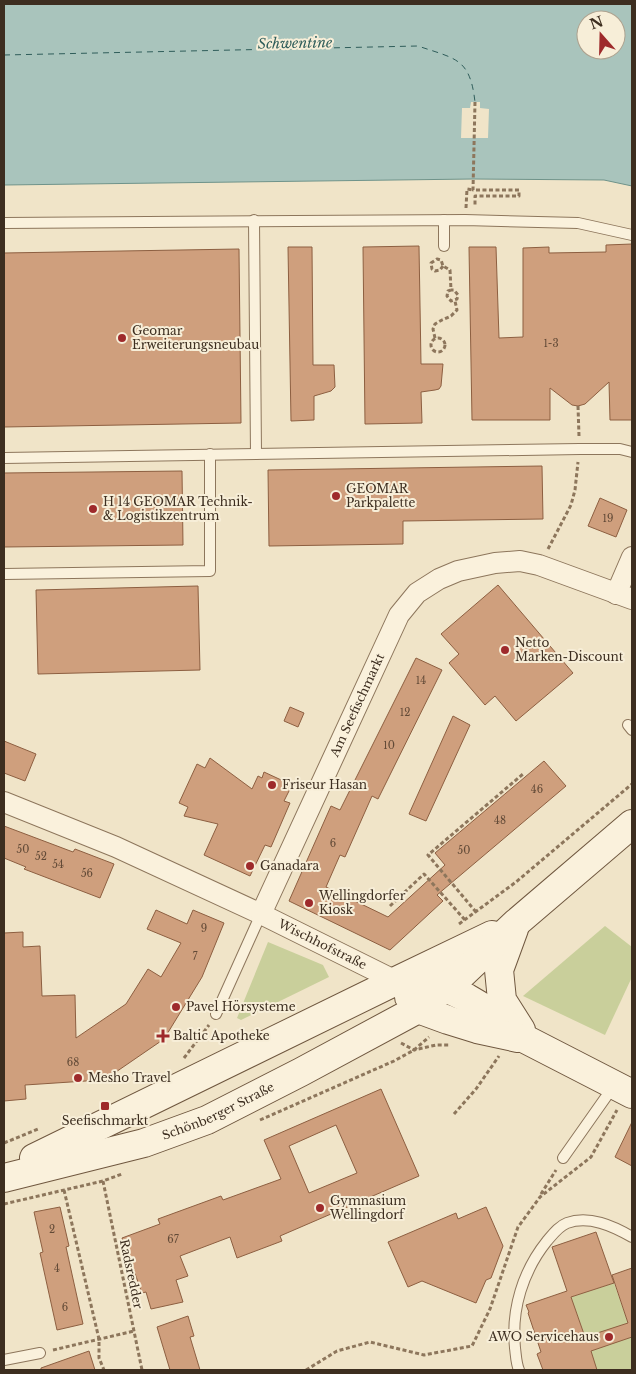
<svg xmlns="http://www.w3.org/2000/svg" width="636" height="1374" viewBox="0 0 636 1374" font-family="'Libre Baskerville',serif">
<rect width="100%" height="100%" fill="#f0e4c8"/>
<g fill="#c9cf9b">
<path d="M605,926l27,21v30l-27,58 -82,-39z"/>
<path d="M268,942l55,23 6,12 -88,43 -4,-2z"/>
<path d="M614,1283l14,40 -3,1 4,14 3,-1v33h-35l-26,-73z"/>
</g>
<path fill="#a9c4bc" stroke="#6f938a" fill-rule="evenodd" d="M4,4h628v182l-28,-6 -131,-1 -469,6zM586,20h30v30h-30z"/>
<path fill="#f0e4c8" d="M471,102h9v6l9,1 -1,29h-27l1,-30h8z"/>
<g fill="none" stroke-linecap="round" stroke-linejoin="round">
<path stroke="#2f5d5a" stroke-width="1" stroke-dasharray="6 5" stroke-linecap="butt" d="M4,55l414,-9c38,13 52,12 57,56"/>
</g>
<g fill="#cf9f7d" stroke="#8d5f41" fill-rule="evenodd">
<path d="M632,244v176h-22l-1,-38 -24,22 -7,2 -6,-1 -22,-17v32h-78l-3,-173h27l3,91 24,-1v-89l26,-1v6l57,-1v-7z"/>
<path d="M419,246l2,118h22l-2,22 -2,3 -4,1 -14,2 1,31 -57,1 -2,-177z"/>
<path d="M288,247h24l1,118h21l1,22 -4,4 -17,5v24l-23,1z"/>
<path d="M239,249l2,174 -237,4v-174z"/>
<path d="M542,466l1,53 -140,2v23l-134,2 -1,-76z"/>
<path d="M182,471l1,74 -179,2v-74z"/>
<path d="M600,498l27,12 -11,27 -28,-11z"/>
<path d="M498,585l75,88 -57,48 -21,-25 -10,9 -36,-42 10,-9 -18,-20z"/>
<path d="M198,586l2,84 -162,4 -2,-84z"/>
<path d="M416,658l26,12 -64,129 -6,-3 -27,61 -5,-2 -14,32 62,30 57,-52 -10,-12 109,-92 22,25 -129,109 6,6 -53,49 -101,-49 42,-95 9,4z"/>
<path d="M290,707l14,6 -6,14 -14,-6z"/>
<path d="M453,716l17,9 -44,96 -17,-7z"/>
<path d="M4,741l32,13 -11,27 -21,-8z"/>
<path d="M210,758l42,31 6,-13 4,2 2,-6 28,13 -8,16 6,2 -19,44 -6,-2 -15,31 -46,-21 14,-31 -34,-8 4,-9 -9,-4 18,-39 8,4z"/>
<path d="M4,826l69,26 2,-3 39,15 -14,34 -76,-29 2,-2 -22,-9z"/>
<path d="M156,910l31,14 6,-14 31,13 -22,54 -38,62 -51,35 -1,-1 -11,7 -76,5 1,14 -22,2v-168l19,-1v15l17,-1 2,50 33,-1 1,43 50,-34 22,-35 13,8 20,-34 -34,-14z"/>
<path d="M381,1089l38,87 -139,60 2,5 -45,17 -7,-21 -50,19 8,20 -12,4 7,22 -32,7 -5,-17 -4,1 -20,-55 38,-14 -2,-5 63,-23 2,4 58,-21 -17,-39zM336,1125l21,48 -48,20 -20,-47z"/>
<path d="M632,1122v44l-17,-9z"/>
<path d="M60,1207l9,39 -3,1 17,77 -26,6 -17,-77 3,-1 -9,-40z"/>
<path d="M486,1207l17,39 -12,32 -5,2 -10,23 -54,-22 -14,6 -20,-45 68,-29 2,6z"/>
<path d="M596,1232l18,51 -43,14 14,40 43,-14 -16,-48 20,-7v69l-41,14 6,19h-54l-6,-16 4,-2 -13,-39 1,-1 -3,-7 41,-14 -15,-44z"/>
<path d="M188,1316l6,20 -4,1 10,33h-30l-13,-43z"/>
<path d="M89,1351l6,19h-54v-2z"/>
</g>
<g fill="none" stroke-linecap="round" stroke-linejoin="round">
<defs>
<g id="lane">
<path d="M254,220l2,234"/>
<path d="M444,220v26"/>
<path d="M4,223l461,-3 113,3 54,12"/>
<path d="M4,458l576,-9h40l12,3"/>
<path d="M4,574l206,-3v-117"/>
<path d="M628,725l4,5"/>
<path d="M216,1014l45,-100"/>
<path d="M563,1158l50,-71"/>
<path d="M4,1360l36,-7"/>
<path d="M519,1370c-3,-7 -3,-15 -4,-22 -4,-39 8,-77 32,-107 6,-7 12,-15 20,-18 22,-8 46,3 65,14"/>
</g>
<g id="street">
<path d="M616,594l16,-37"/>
<path id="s1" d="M4,802l112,45 145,67 135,67"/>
<path id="s2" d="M261,914l138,-299 18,-22 22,-14 19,-8 37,-8 25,-2 19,4 93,34"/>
</g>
<g id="secondary">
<path d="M514,929l-15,41 3,30 19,30"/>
<path d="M429,985l15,2 23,11 17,10 43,32 105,54"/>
<path d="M409,997l9,12 30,11 29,9 41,9"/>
<path d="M34,1158l362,-177 96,-46"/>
<path id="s3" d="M4,1178l140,-35 63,-23 94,-48 117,-63 42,-33 56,-53 116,-99"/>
</g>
</defs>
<use href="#lane" stroke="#8d765c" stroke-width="12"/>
<use href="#street" stroke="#8d765c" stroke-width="22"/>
<use href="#secondary" stroke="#6f573f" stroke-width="30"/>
<g stroke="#8d765c" stroke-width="3" stroke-dasharray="4 2.5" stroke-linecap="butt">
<path d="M475,102l-2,88h46v6h-44v11"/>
<path d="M466,208l1,-19 6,1"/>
<path d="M443,266l-3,4 -5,1 -3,-2 -1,-6 6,-4 4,1 2,6 7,4 1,20 -3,1 -1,5 4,5 6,-2 1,-4 -4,-5h-3"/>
<circle cx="438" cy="345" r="7"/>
<path d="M435,338l-2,-9 2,-5 7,-4 9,-4 6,-6 -2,-9"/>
<path d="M578,406l1,30"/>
<path d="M548,549l23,-44 4,-15 3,-28"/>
<path d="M390,906l34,-32 41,46"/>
<path d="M476,912l-48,-57 95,-81"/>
<path d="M459,924l57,-42 116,-98"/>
<path d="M401,1043l13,7 22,-5h13"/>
<path d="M184,1058l25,-33"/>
<path d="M454,1114l22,-25 23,-33"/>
<path d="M260,1120l134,-59 20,-11 15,-13"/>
<path d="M4,1143l34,-14"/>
<path d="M103,1181l39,189"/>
<path d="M64,1190l35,149v19l5,12"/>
<path d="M541,1194l15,-24"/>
<path d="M4,1204l99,-23 19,-7"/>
<path d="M53,1350l81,-19"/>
<path d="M306,1370l31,-19 33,-9 54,13 48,-9 18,-37 28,-82 22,-30 51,-40 26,-47"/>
</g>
<use href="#lane" stroke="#faf1dc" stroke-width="10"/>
<use href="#street" stroke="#faf1dc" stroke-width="20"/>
<use href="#secondary" stroke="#faf1dc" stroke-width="28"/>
</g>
<g fill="#9e2a2b" stroke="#f7eed8" stroke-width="2">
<circle cx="122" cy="338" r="5"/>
<circle cx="336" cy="496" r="5"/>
<circle cx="93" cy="509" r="5"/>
<circle cx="505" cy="650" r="5"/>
<circle cx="272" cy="785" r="5"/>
<circle cx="250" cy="866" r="5"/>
<circle cx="309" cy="903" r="5"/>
<circle cx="176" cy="1007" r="5"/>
<path d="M160.5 1028.5h5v5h5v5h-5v5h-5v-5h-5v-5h5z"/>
<circle cx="78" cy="1078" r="5"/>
<rect x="100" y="1101" width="10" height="10" rx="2.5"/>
<circle cx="320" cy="1208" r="5"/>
<circle cx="609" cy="1337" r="5"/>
</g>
<g text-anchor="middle" stroke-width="4" stroke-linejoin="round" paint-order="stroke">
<g font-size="10" fill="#624a37">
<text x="551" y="347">1-3</text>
<text x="608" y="522">19</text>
<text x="421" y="684">14</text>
<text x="405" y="716">12</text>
<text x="389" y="749">10</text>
<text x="537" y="793">46</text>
<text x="500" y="824">48</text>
<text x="333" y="847">6</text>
<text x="23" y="853">50</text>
<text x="464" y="854">50</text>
<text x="41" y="860">52</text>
<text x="58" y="868">54</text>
<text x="87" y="877">56</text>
<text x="204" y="932">9</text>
<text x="195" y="960">7</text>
<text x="73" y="1066">68</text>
<text x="52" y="1233">2</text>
<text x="173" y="1243">67</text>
<text x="57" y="1272">4</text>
<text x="65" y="1311">6</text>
</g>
<g font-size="12" fill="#3d2e20" stroke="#f7eed8" text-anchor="start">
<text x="132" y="335">Geomar<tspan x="132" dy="14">Erweiterungsneubau</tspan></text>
<text x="346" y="493">GEOMAR<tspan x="346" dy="14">Parkpalette</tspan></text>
<text x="103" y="506">H 14 GEOMAR Technik-<tspan x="103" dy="14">&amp; Logistikzentrum</tspan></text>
<text x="515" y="647">Netto<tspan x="515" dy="14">Marken-Discount</tspan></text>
<text x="282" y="789">Friseur Hasan</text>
<text x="260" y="870">Ganadara</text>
<text x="319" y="900">Wellingdorfer<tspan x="319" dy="14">Kiosk</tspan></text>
<text x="186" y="1011">Pavel Hörsysteme</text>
<text x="173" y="1040">Baltic Apotheke</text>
<text x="88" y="1082">Mesho Travel</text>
<text x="105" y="1125" text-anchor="middle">Seefischmarkt</text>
<text x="330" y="1205">Gymnasium<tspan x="330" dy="14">Wellingdorf</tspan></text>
<text x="599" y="1341" text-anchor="end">AWO Servicehaus</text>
</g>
<g font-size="12" fill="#3d2e20" stroke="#f7eed8">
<text dy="4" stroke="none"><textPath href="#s2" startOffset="230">Am Seefischmarkt</textPath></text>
<text dy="4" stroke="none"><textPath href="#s1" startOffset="349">Wischhofstraße</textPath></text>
<text dy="4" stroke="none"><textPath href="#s3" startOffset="225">Schönberger Straße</textPath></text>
<text transform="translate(131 1274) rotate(78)" y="4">Radsredder</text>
</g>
<g font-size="14" font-style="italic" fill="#2f5d5a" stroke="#f7eed8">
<text transform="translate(295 43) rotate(-1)" y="5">Schwentine</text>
</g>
</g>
<rect width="636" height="1374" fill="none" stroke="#3d2e20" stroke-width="10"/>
<g transform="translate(601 35) rotate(340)"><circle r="24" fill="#f7eed8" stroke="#ada18e"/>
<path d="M0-4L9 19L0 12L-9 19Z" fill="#9e2a2b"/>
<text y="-8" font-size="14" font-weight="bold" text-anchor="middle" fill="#3d2e20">N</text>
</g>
</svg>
